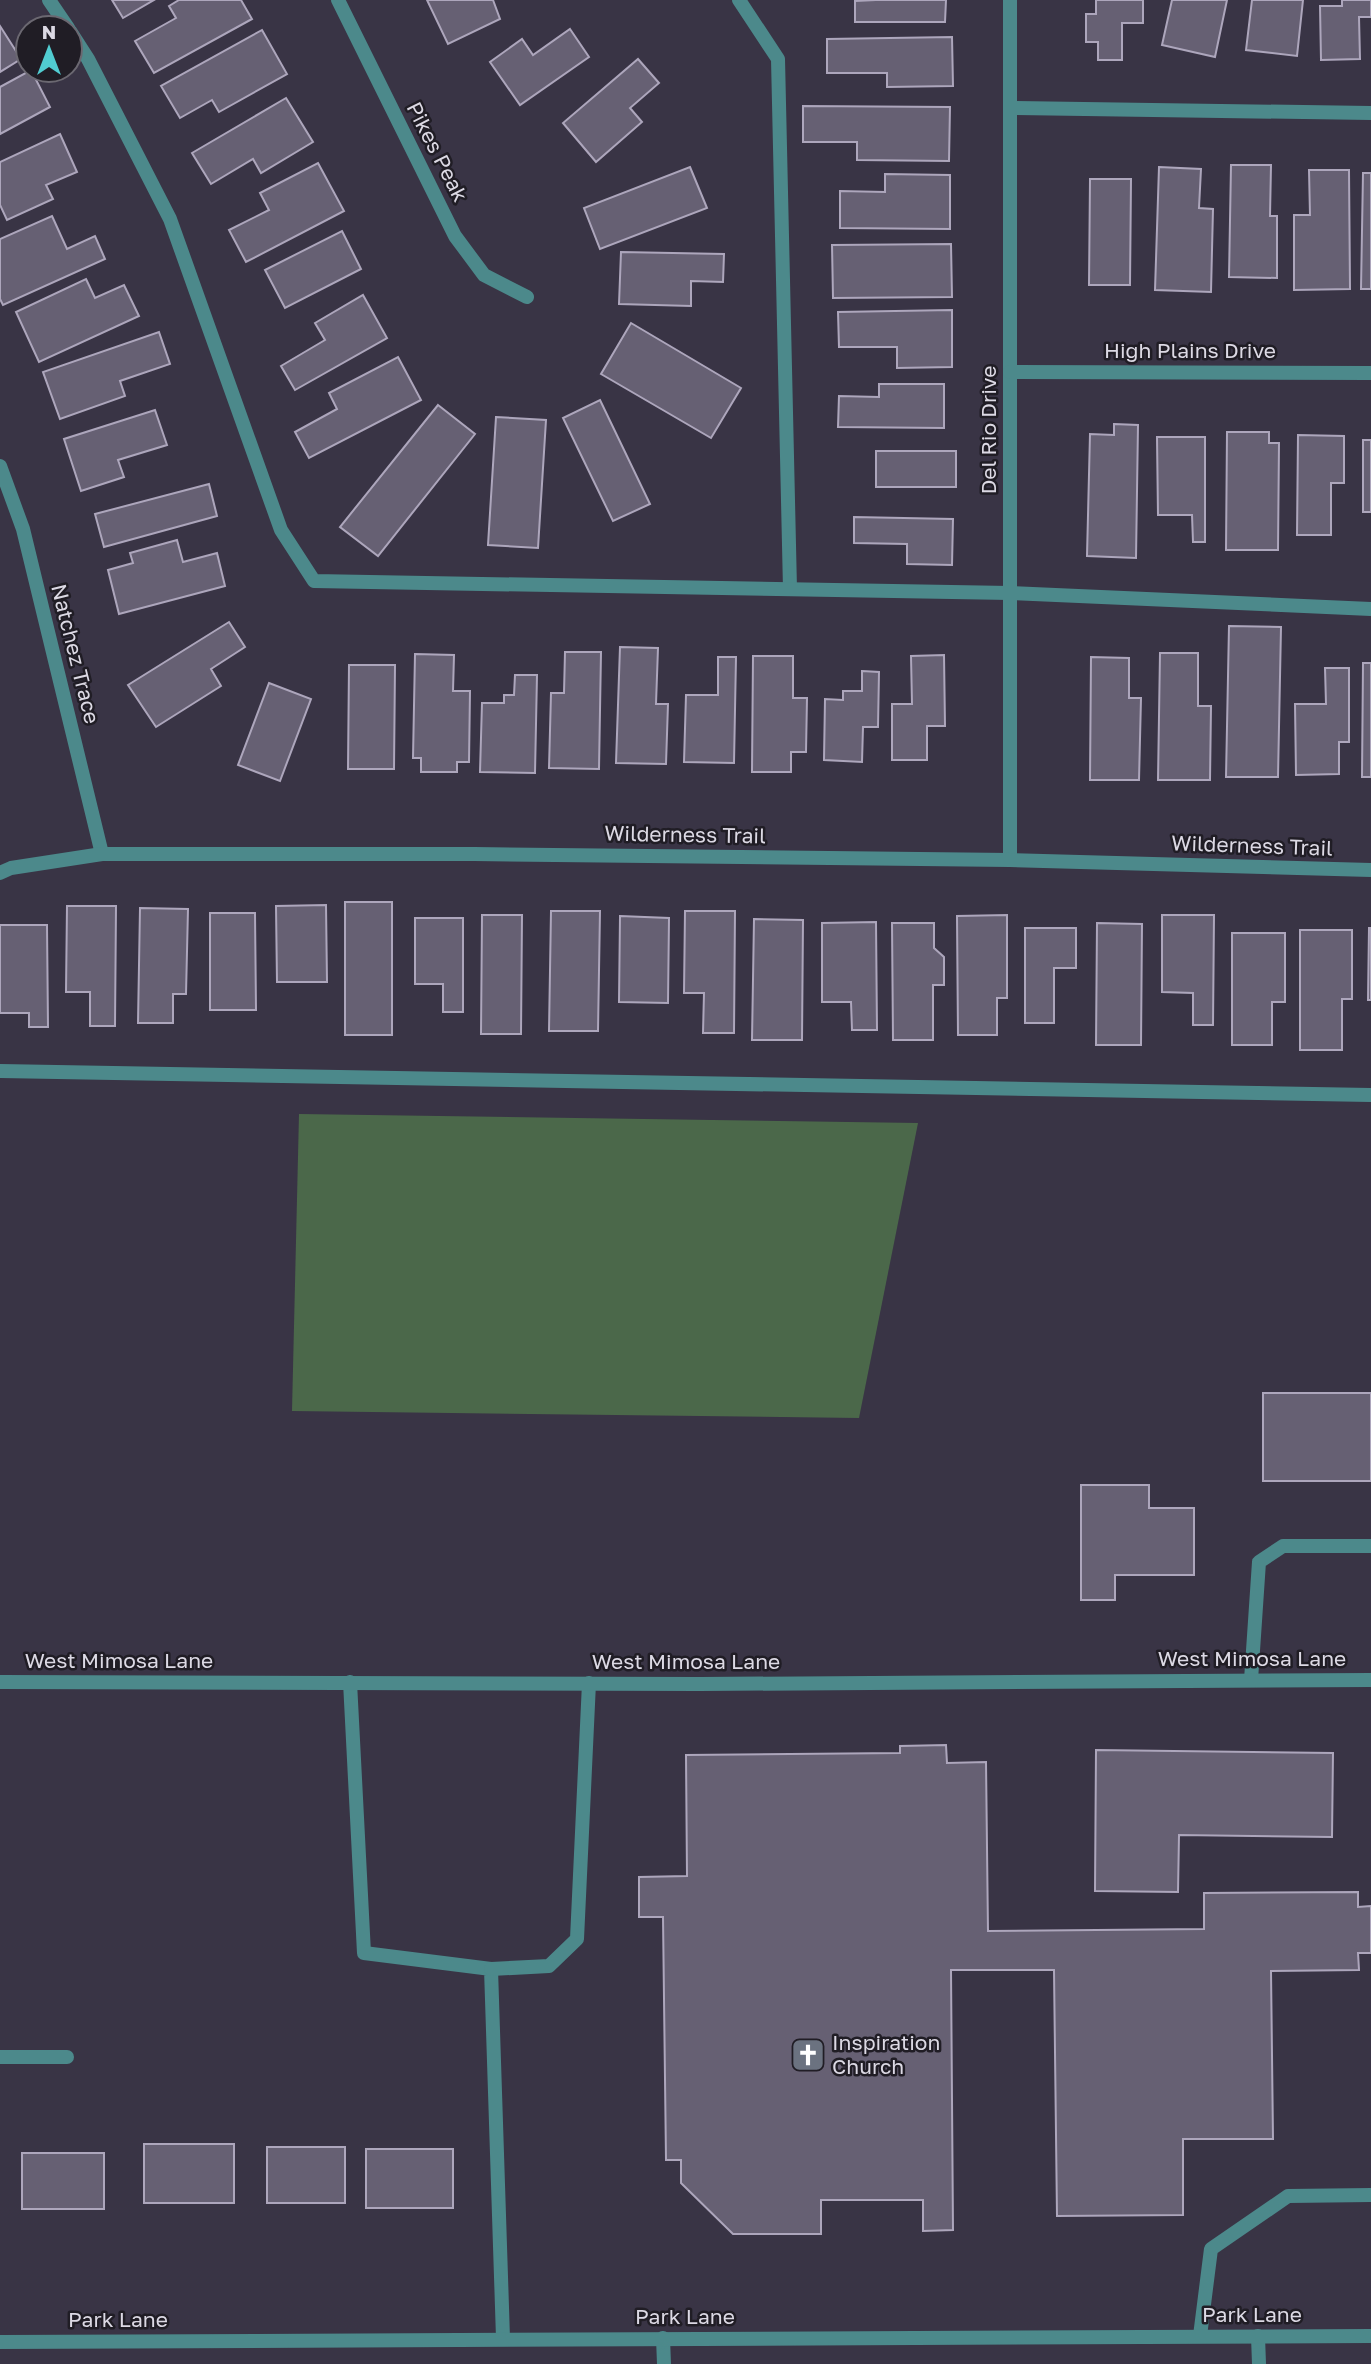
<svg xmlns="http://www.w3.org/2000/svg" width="1371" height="2364" viewBox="0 0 1371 2364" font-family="'Golos Text',sans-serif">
<rect width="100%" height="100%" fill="#393445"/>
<path fill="#4b684a" d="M299,1114l619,9 -59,295 -567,-7z"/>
<g fill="#666073" stroke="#ada6bc" stroke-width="2">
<path d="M112,0h42l-31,18z"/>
<path d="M179,0h62l11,19 -98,54 -19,-32 41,-23 -7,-12z"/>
<path d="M427,0h66l7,19 -52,25z"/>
<path d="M876,0h70l-1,22h-90v-21z"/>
<path d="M1096,0h47v23h-21v37h-24v-18h-12v-28h10z"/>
<path d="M1172,0h55l-12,57 -53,-12z"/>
<path d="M1252,0h51l-6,56 -51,-6z"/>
<path d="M1342,0h29v17h-12l1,42 -39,1 -1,-54h22z"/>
<path d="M0,26l21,33 -21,13z"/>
<path d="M570,29l19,28 -69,48 -30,-43 32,-23 11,16z"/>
<path d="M262,30l25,44 -68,38 -7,-12 -32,18 -19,-32z"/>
<path d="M952,37l1,49 -66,1v-14h-60v-34z"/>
<path d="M638,59l21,24 -29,25 12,14 -46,40 -33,-39z"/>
<path d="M31,70l19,37 -50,27v-47z"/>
<path d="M286,98l27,44 -52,31 -8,-14 -42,25 -19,-31z"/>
<path d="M803,106l147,1 -1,54 -92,-1v-18h-54z"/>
<path d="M60,134l17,38 -31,13 7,14 -46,21 -7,-15v-43z"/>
<path d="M318,163l26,48 -98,51 -17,-32 40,-20 -9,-17z"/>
<path d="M1231,165h40l-1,51h7v62l-48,-1z"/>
<path d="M690,167l17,41 -107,41 -16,-41z"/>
<path d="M1159,167l42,2 -2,39 14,1 -2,83 -56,-2z"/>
<path d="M1309,170h40l1,119 -56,1v-75h16z"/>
<path d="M1363,173h8v116h-10z"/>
<path d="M885,174l65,1v54l-110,-1v-37l45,1z"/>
<path d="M1090,179h41l-1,106h-41z"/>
<path d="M52,216l15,33 28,-13 10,23 -102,46 -3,-6v-60z"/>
<path d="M342,231l19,38 -76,39 -20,-38z"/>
<path d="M951,244l1,53 -119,1 -1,-53z"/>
<path d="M621,252l103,2 -1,28 -32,-1v25l-72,-2z"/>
<path d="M86,279l9,19 29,-13 15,31 -100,46 -23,-50z"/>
<path d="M363,295l24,43 -92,52 -14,-24 44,-26 -10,-17z"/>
<path d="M952,310v57l-55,1v-21h-58l-1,-35z"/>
<path d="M631,323l110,65 -30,50 -110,-64z"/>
<path d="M159,332l11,32 -50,17 5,15 -65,23 -17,-47z"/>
<path d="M398,357l23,43 -112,58 -14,-26 42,-23 -8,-16z"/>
<path d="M879,384h65v44l-106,-1 1,-31 40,1z"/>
<path d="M600,400l50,104 -37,17 -50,-103z"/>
<path d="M438,405l37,29 -97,122 -38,-29z"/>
<path d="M155,410l12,35 -49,15 6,17 -43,14 -17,-52z"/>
<path d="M496,417l50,3 -8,128 -50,-3z"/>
<path d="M1114,424l24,1 -2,133 -49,-2 3,-122 24,1z"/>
<path d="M1227,432h42v11h10l-1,107h-52z"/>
<path d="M1298,435l46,1v47h-13v52h-34z"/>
<path d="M1157,437h48v105h-12l-1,-27h-34z"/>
<rect x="1363" y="440" width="8" height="72"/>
<rect x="876" y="451" width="80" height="36"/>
<path d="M209,484l8,32 -113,31 -9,-33z"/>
<path d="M854,517l99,2 -1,46 -45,-1v-20l-53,-1z"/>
<path d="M177,540l6,22 34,-9 8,33 -106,28 -11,-44 25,-7 -3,-10z"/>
<path d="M229,622l16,25 -34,22 10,17 -65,41 -28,-42z"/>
<path d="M1229,626l52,1 -3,150h-52z"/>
<path d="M620,647l38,1 -2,56h12l-2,60 -50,-1z"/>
<path d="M565,652h36l-2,117 -50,-1 2,-75h13z"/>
<path d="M1160,653h38v53h13l-1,74h-52z"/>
<path d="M415,654l39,1 -1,36h17l-1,71h-12v10h-36v-14h-8z"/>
<path d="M944,655l1,71h-18v34h-35v-56h20l-1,-48z"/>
<path d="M753,656h40v42h14l-1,54h-15v20h-39z"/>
<path d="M718,657h18l-2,106 -50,-1 2,-67h32z"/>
<path d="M1091,657l38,1v40h12l-2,82h-49z"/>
<path d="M1363,663h8v114h-9z"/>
<path d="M349,665h46l-1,104h-46z"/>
<path d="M1325,668h24v74h-10v32l-43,1 -1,-71h31z"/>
<path d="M862,671l17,1 -1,55h-15l-1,35 -38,-2 1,-61 18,1v-9h19z"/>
<path d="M515,675h22l-2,98 -55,-1 2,-69h22v-8h10z"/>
<path d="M269,683l42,16 -31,82 -42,-16z"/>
<rect x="345" y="902" width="47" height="133"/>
<path d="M326,905l1,77h-50l-1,-76z"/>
<path d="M67,906h49l-1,120h-25v-34h-24z"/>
<path d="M140,908l48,1 -2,85h-13v29h-35z"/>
<path d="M551,911h49l-2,120h-49z"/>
<path d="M685,911h50l-1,122h-31l1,-40h-20z"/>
<path d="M210,913h45l1,97h-46z"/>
<path d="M482,915h40l-1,119h-40z"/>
<path d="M1007,915v83h-10v37h-39l-1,-119z"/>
<path d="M1162,915h52l-1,110h-20v-32l-31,-1z"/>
<path d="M620,916l49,2 -1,85 -49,-1z"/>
<path d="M415,918h48v94h-20v-28h-28z"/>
<path d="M754,919l49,1 -1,120h-50z"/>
<path d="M876,922l1,108h-25l-1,-28h-29v-79z"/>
<path d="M892,923h42v25l10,9v28h-11v55h-40z"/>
<path d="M1097,923l45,1 -1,121h-45z"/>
<path d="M0,925h47l1,102h-19v-14h-29z"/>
<path d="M1025,928h51v40h-22v55h-29z"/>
<path d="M1369,928h2v72h-3z"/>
<path d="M1300,930h52v69h-10v51h-42z"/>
<path d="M1232,933h53v69h-13v43h-40z"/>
<rect x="1263" y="1393" width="108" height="88"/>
<path d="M1081,1485h68v23h45v67h-79v25h-34z"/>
<path d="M946,1745l1,18 39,-1 2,169 216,-2v-36l154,-1v15l13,-1v47h-13l1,17 -88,1 2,168h-90v76l-126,1 -3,-246h-103l2,260 -30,1v-31h-102v34h-88l-52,-51v-23h-15l-3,-243h-24v-40l48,-1 -1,-121 214,-2v-7z"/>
<path d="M1096,1750l237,3 -1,84 -153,-2 -1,57 -83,-1z"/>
<rect x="144" y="2144" width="90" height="59"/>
<rect x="267" y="2147" width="78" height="56"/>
<rect x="366" y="2149" width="87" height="59"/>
<rect x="22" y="2153" width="82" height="56"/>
</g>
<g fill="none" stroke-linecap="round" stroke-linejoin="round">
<g stroke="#4c898b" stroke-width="14">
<path d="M49,0l19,28"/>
<path d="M739,0l39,59 12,530"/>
<path d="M70,31l18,28 82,160 111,311 33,51 696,12 361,16"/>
<path d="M1010,108l361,5"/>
<path d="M0,1071l1371,24"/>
<path d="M1251,1680l8,-118 24,-16h88"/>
<path d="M350,1682l14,271 127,16 12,369"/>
<path d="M491,1969l58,-3 28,-27 12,-256"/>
<path d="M0,2057h67"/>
<path d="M1200,2336l11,-87 77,-53 83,-1"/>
<path d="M1258,2336l1,28"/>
<path d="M663,2338l1,26"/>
</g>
<g stroke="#4c898b" stroke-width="14">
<path d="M338,0l117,236 29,39 43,22"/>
<path d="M1010,0v860"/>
<path d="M1010,372l361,1"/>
<path d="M0,466l23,63 79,325"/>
<path d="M0,873l11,-5 91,-14h372l536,6 361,10"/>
<path d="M0,1682l700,2 671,-4"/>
<path d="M0,2342l1371,-6"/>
</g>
</g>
<defs>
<symbol id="church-square" viewBox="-11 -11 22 22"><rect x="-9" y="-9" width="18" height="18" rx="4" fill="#6b7280" stroke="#201d25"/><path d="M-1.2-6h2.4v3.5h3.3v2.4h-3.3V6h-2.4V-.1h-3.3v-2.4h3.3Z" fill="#fff"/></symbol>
</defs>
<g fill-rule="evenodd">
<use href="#church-square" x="789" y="2036" width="38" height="38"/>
</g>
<g text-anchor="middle" stroke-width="5" stroke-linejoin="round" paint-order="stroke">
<g font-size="21" fill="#dcd9e4" stroke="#201d25">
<text transform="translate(437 152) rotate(63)" y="7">Pikes Peak</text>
<text x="1190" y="358">High Plains Drive</text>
<text transform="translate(989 430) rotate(-90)" y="7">Del Rio Drive</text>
<text transform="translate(75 654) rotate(76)" y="7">Natchez Trace</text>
<text transform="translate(685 835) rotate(1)" y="7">Wilderness Trail</text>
<text transform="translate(1252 846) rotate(2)" y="7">Wilderness Trail</text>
<text x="1252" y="1666">West Mimosa Lane</text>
<text x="119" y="1668">West Mimosa Lane</text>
<text x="686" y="1669">West Mimosa Lane</text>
<text x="1252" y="2322">Park Lane</text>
<text x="685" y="2324">Park Lane</text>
<text x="118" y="2327">Park Lane</text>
</g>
<g font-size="21" fill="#dcd9e4" stroke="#201d25" text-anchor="start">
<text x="832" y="2050">Inspiration<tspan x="832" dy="24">Church</tspan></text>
</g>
</g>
<g transform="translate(49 49)"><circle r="33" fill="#201d25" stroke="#6b6871" stroke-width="2"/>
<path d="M0-5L12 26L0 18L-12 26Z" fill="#51ccd1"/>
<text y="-10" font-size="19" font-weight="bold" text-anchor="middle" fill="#dcd9e4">N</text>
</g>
</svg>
